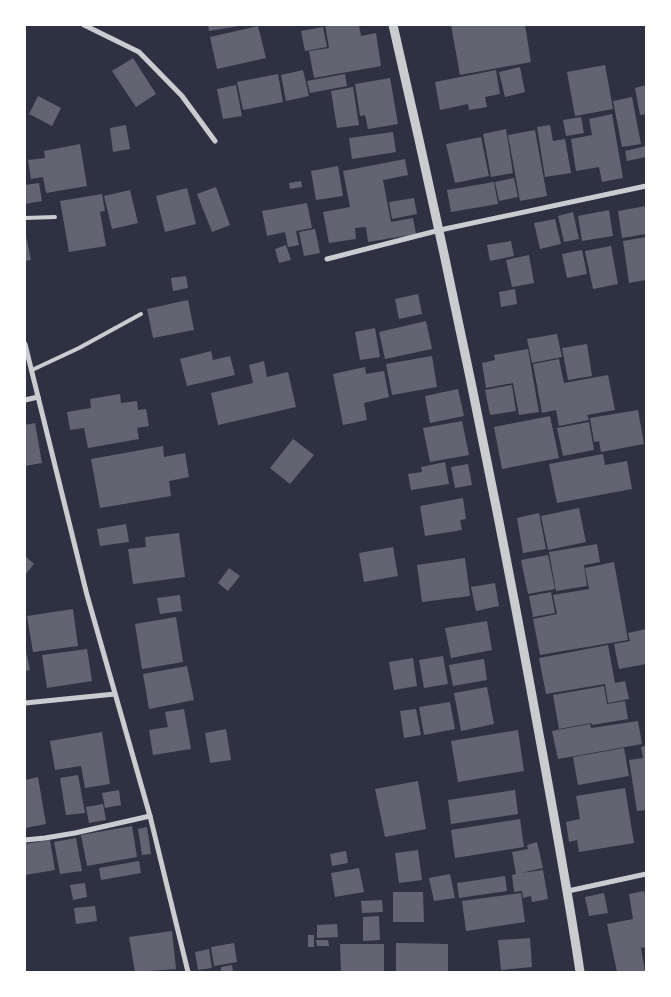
<svg xmlns="http://www.w3.org/2000/svg" width="671" height="997" viewBox="0 0 671 997" font-family="'Libre Baskerville',serif">
<rect width="100%" height="100%" fill="#2d3142"/>
<g fill="#626471">
<path d="M208,25h31v1l-30,5z"/>
<path d="M325,25h34l2,11 15,-3 5,33 -67,12 -5,-27 20,-3z"/>
<path d="M451,25h74l6,37 -71,13z"/>
<path d="M258,26l8,32 -49,11 -7,-32z"/>
<path d="M323,27l4,20 -22,4 -4,-20z"/>
<path d="M133,58l23,36 -20,13 -24,-36z"/>
<path d="M605,65l8,44 -38,7 -8,-44z"/>
<path d="M520,67l5,25 -20,5 -6,-25z"/>
<path d="M303,70l6,26 -23,5 -5,-26z"/>
<path d="M496,70l4,24 -15,3 2,10 -18,3 -1,-6 -28,6 -5,-28z"/>
<path d="M278,74l5,28 -40,8 -6,-28z"/>
<path d="M345,74l2,12 -37,7 -3,-12z"/>
<path d="M390,78l8,46 -30,5 -3,-14 -5,1 -5,-32z"/>
<path d="M236,85l6,31 -19,3 -6,-30z"/>
<path d="M646,85v29l-6,1 -5,-27z"/>
<path d="M353,87l6,38 -22,3 -6,-37z"/>
<path d="M38,96l23,12 -9,18 -23,-12z"/>
<path d="M632,97l9,47 -19,3 -9,-46z"/>
<path d="M612,114l11,64 -21,4 -3,-15 -23,4 -5,-32 21,-4 -3,-16z"/>
<path d="M581,117l3,16 -18,3 -3,-16z"/>
<path d="M126,125l4,24 -17,3 -3,-24z"/>
<path d="M550,125l3,16 12,-2 6,34 -26,4 -8,-50z"/>
<path d="M506,129l7,44 -22,4 -8,-43z"/>
<path d="M535,130l12,66 -27,5 -12,-66z"/>
<path d="M393,132l3,20 -44,7 -3,-21z"/>
<path d="M481,137l8,39 -34,7 -9,-39z"/>
<path d="M80,144l7,42 -41,7 -3,-16 -12,2 -3,-19 17,-2 -1,-7z"/>
<path d="M646,146v11l-19,4 -2,-10z"/>
<path d="M405,159l3,16 -25,5 8,42 22,-4 3,16 -48,8 -2,-15 -11,1 1,11 -27,4 -6,-31 27,-5 -7,-36z"/>
<path d="M338,166l5,30 -27,4 -5,-29z"/>
<path d="M514,178l4,19 -19,4 -4,-19z"/>
<path d="M301,181l1,6 -12,2 -1,-6z"/>
<path d="M494,182l4,22 -47,8 -4,-22z"/>
<path d="M39,183l3,18 -17,3v-19z"/>
<path d="M216,187l14,38 -18,7 -15,-38z"/>
<path d="M187,188l9,36 -31,8 -9,-36z"/>
<path d="M130,190l8,33 -26,6 -8,-33z"/>
<path d="M102,194l3,17 -5,1 6,34 -37,6 -9,-51z"/>
<path d="M414,198l3,16 -25,5 -3,-17z"/>
<path d="M307,203l5,25 -16,3 3,14 -11,2 -3,-15 -18,4 -5,-25z"/>
<path d="M646,206v28l-24,4 -4,-27z"/>
<path d="M609,210l4,26 -31,5 -4,-25z"/>
<path d="M573,212l6,27 -15,3 -6,-26z"/>
<path d="M555,219l6,25 -21,5 -6,-26z"/>
<path d="M315,229l5,24 -16,3 -5,-24z"/>
<path d="M25,231l6,29 -6,1z"/>
<path d="M646,237v43l-17,3 -6,-42z"/>
<path d="M511,241l3,15 -24,5 -3,-16z"/>
<path d="M286,245l5,15 -12,3 -4,-14z"/>
<path d="M611,246l7,38 -25,5 -8,-38z"/>
<path d="M582,250l5,24 -20,4 -5,-24z"/>
<path d="M529,255l5,28 -22,4 -6,-27z"/>
<path d="M186,276l2,12 -15,3 -2,-13z"/>
<path d="M515,289l2,15 -16,3 -2,-15z"/>
<path d="M418,294l4,20 -23,5 -4,-20z"/>
<path d="M188,300l6,30 -41,8 -6,-29z"/>
<path d="M426,321l6,28 -47,10 -6,-27z"/>
<path d="M375,328l5,29 -20,3 -5,-28z"/>
<path d="M557,334l5,23 -30,6 -5,-24z"/>
<path d="M587,344l5,32 -24,4 -6,-32z"/>
<path d="M528,349l11,63 -20,3 -6,-32 -27,5 -4,-25 13,-3 -1,-5z"/>
<path d="M211,351l2,9 17,-4 5,19 -48,11 -7,-27z"/>
<path d="M432,356l5,31 -45,8 -6,-31z"/>
<path d="M559,359l5,24 44,-8 7,35 -28,5 2,5 -30,6 -3,-16 -14,3 -9,-49z"/>
<path d="M264,361l3,16 21,-5 8,35 -78,18 -7,-32 42,-10 -4,-18z"/>
<path d="M365,367l1,7 18,-3 5,26 -25,6 3,17 -24,5 -10,-51z"/>
<path d="M512,385l4,26 -26,4 -5,-25z"/>
<path d="M458,389l6,27 -34,7 -5,-27z"/>
<path d="M120,394l1,9 16,-2 1,9 8,-1 3,17 -12,2 2,11 -51,9 -4,-20 -14,2 -3,-18 24,-4 -1,-9z"/>
<path d="M638,410l6,34 -43,8 -2,-11 -5,1 -4,-24z"/>
<path d="M550,416l9,42 -57,11 -8,-42z"/>
<path d="M462,421l7,34 -39,7 -7,-34z"/>
<path d="M589,422l5,28 -31,6 -6,-28z"/>
<path d="M35,423l7,40 -17,3v-41z"/>
<path d="M293,439l21,16 -24,29 -20,-16z"/>
<path d="M163,446l1,11 21,-4 4,24 -20,4 2,15 -71,12 -9,-49z"/>
<path d="M603,454l2,11 22,-4 5,28 -75,14 -8,-39z"/>
<path d="M445,462l4,22 -38,6 -3,-16 14,-2 -1,-5z"/>
<path d="M468,464l4,21 -17,3 -4,-21z"/>
<path d="M463,498l3,21 -6,1 2,10 -37,6 -5,-30z"/>
<path d="M579,508l7,34 -38,8 -7,-34z"/>
<path d="M539,513l7,36 -23,4 -6,-35z"/>
<path d="M126,524l3,18 -29,4 -3,-17z"/>
<path d="M179,533l6,44 -52,7 -5,-35 18,-2 -1,-10z"/>
<path d="M597,544l3,18 -16,3 3,21 -31,5 -7,-39z"/>
<path d="M393,547l5,29 -34,6 -5,-29z"/>
<path d="M548,555l7,34 -27,5 -7,-34z"/>
<path d="M25,556l9,8 -9,11z"/>
<path d="M465,558l5,38 -48,6 -5,-37z"/>
<path d="M614,562l14,78 -88,15 -7,-36 24,-5 -4,-19 36,-6 -4,-21z"/>
<path d="M229,568l11,8 -12,15 -10,-8z"/>
<path d="M495,583l4,23 -23,5 -5,-24z"/>
<path d="M551,592l4,21 -22,4 -4,-21z"/>
<path d="M180,595l2,16 -22,3 -3,-16z"/>
<path d="M73,609l5,37 -45,6 -6,-36z"/>
<path d="M176,617l7,45 -41,7 -7,-45z"/>
<path d="M487,621l5,29 -41,8 -6,-30z"/>
<path d="M646,629v35l-27,5 -5,-25 16,-3 -2,-8z"/>
<path d="M608,645l7,38 10,-2 4,18 -21,4 -3,-19 -59,10 -7,-36z"/>
<path d="M25,647l5,23 -5,1z"/>
<path d="M87,649l5,32 -45,7 -5,-33z"/>
<path d="M443,656l5,28 -24,4 -5,-28z"/>
<path d="M413,658l4,28 -23,4 -5,-28z"/>
<path d="M484,659l3,21 -34,6 -4,-21z"/>
<path d="M187,666l7,34 -45,9 -6,-35z"/>
<path d="M604,686l3,18 18,-3 3,18 -36,6 -1,-2 -32,6 -6,-34z"/>
<path d="M487,687l7,37 -33,7 -7,-38z"/>
<path d="M450,702l5,27 -31,6 -5,-28z"/>
<path d="M184,709l7,40 -38,6 -4,-25 19,-3 -3,-15z"/>
<path d="M416,709l5,26 -17,3 -4,-27z"/>
<path d="M638,721l4,23 -84,15 -6,-28 38,-7 1,4z"/>
<path d="M226,729l5,31 -21,3 -5,-30z"/>
<path d="M518,730l6,41 -66,11 -7,-41z"/>
<path d="M102,732l8,52 -25,4 -4,-22 -26,4 -5,-29z"/>
<path d="M646,746v64l-9,1 -8,-51 14,-2 -2,-11z"/>
<path d="M624,748l5,28 -51,9 -5,-28z"/>
<path d="M78,775l7,38 -19,2 -6,-37z"/>
<path d="M38,777l8,47 -21,4v-48z"/>
<path d="M418,781l8,48 -41,8 -10,-48z"/>
<path d="M625,788l9,55 -55,9 -2,-12 -8,2 -3,-20 14,-3 -4,-23z"/>
<path d="M119,790l2,15 -16,3 -3,-15z"/>
<path d="M515,790l3,24 -67,10 -3,-24z"/>
<path d="M103,804l3,16 -17,3 -3,-16z"/>
<path d="M520,819l4,28 -69,11 -4,-28z"/>
<path d="M132,826l5,31 -50,9 -6,-31z"/>
<path d="M147,827l4,27 -9,1 -4,-26z"/>
<path d="M76,838l6,33 -22,3 -6,-32z"/>
<path d="M50,840l5,30 -30,5v-31z"/>
<path d="M537,842l6,26 -22,5 22,-3 5,29 -16,3 -1,-6 -8,2 -1,-7 -8,1 -2,-17 4,-1 -4,-22 16,-3 -1,-4z"/>
<path d="M418,850l4,30 -23,3 -4,-30z"/>
<path d="M346,851l2,12 -16,3 -2,-12z"/>
<path d="M139,861l2,12 -40,7 -2,-12z"/>
<path d="M359,868l5,24 -29,5 -4,-24z"/>
<path d="M450,874l5,24 -21,3 -5,-23z"/>
<path d="M505,876l2,15 -48,7 -2,-15z"/>
<path d="M85,883l2,14 -14,3 -3,-15z"/>
<path d="M644,891l2,10v46l-5,1 4,24h-28l-10,-48 26,-5 -4,-25z"/>
<path d="M393,892h30l1,30h-31z"/>
<path d="M521,893l4,29 -59,9 -4,-30z"/>
<path d="M604,893l4,20 -19,3 -4,-19z"/>
<path d="M382,900l1,12 -21,1 -1,-12z"/>
<path d="M95,906l2,15 -21,3 -2,-16z"/>
<path d="M379,916l1,24 -17,1v-24z"/>
<path d="M337,924l1,13 -21,1v-13z"/>
<path d="M172,931l4,38 -41,3 -6,-35z"/>
<rect x="308" y="935" width="6" height="12"/>
<path d="M530,938l2,29 -31,3 -3,-30z"/>
<path d="M316,940h12l1,6h-12z"/>
<path d="M234,943l3,19 -23,4 -3,-19z"/>
<path d="M396,943l52,1v28h-52z"/>
<path d="M340,944h44v28h-43z"/>
<path d="M209,949l3,19 -14,2 -3,-18z"/>
<path d="M232,965l1,7h-12v-5z"/>
</g>
<g fill="none" stroke-linecap="round" stroke-linejoin="round">
<g stroke="#caccd0" stroke-width="4">
<path d="M25,218l30,-1"/>
<path d="M32,370l47,-22 62,-34"/>
</g>
<g stroke="#caccd0" stroke-width="5">
<path d="M84,25l55,27 43,44 33,45"/>
<path d="M327,259l113,-29 206,-44"/>
<path d="M25,344l62,251 63,221 38,156"/>
<path d="M25,400l13,-3"/>
<path d="M25,703l90,-9"/>
<path d="M25,840l20,-2 30,-5 75,-17"/>
<path d="M568,891l78,-17"/>
</g>
<path stroke="#caccd0" stroke-width="9" d="M393,25c51,221 97,442 138,665 17,94 35,188 49,282"/>
</g>
<rect width="671" height="997" fill="none" stroke="#ffffff" stroke-width="52"/>
</svg>
